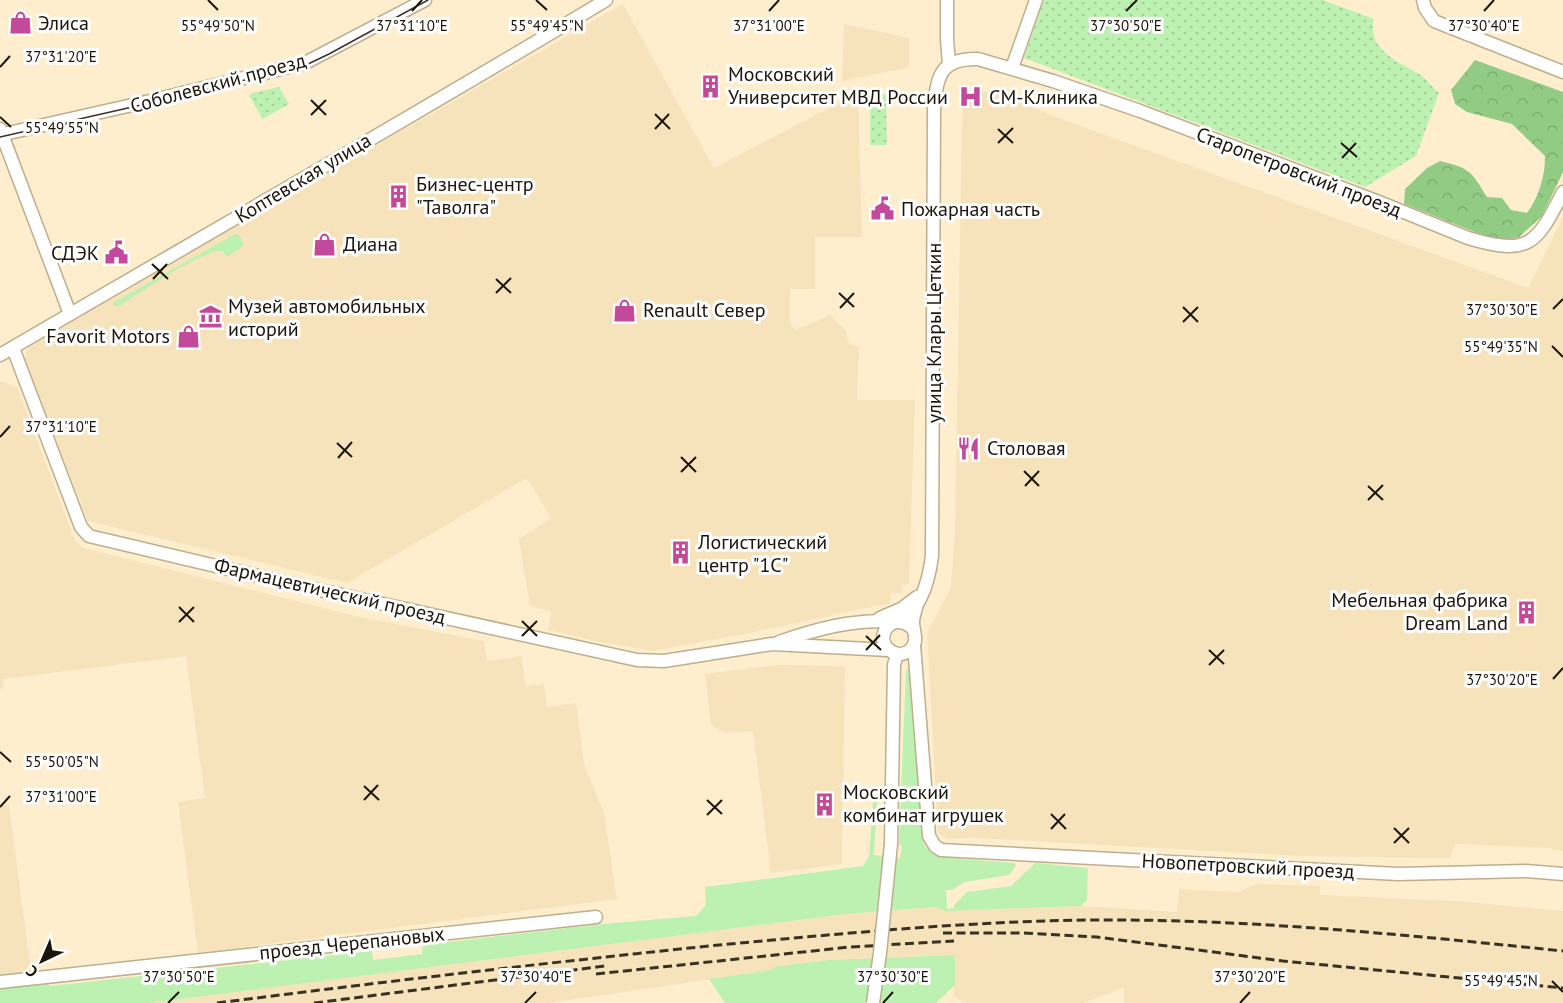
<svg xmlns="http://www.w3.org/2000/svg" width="1563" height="1003" viewBox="0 0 1563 1003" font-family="'PT Sans',sans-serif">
<defs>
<pattern id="forest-crowns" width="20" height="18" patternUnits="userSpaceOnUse" patternTransform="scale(1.5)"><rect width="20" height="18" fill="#92cc84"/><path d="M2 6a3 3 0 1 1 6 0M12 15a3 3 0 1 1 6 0" fill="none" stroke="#7dae71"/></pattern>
<pattern id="park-dots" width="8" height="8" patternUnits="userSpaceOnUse" patternTransform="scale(1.5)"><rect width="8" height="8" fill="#bdf1b1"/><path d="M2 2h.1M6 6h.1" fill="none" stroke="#a2ce97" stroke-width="1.8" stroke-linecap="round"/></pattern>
</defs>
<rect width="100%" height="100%" fill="#feeecd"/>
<g fill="#f7e3bb">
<path d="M623,4l91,164 144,-75 4,144h-47v52h-25v34l6,7 34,-15 16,16 3,13 10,3 -2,53h58l-6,184 -6,1 -1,8h-11l-1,11 -20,3 -120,26 -97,18 -48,-8 -57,-13 3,-19 -21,-5 -11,-67 32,-21 -24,-40 -180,105 -259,-62 -63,-160 3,-16z"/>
<path d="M844,24l65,14v29l-67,14z"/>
<path d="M978,91l19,2 67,27 464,168 35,-71v634l-14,-3 -94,-4 -5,14 -152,-2 -322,-18 -29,1 -9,-6 -11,-200 24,-46 4,-58 7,-408 2,-20z"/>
<path d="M0,381l17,6 58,154 9,7 276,69 124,24 3,20 34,-5 5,30 18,-2 3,23 29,-4 8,61 20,49 13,86 -419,54 -20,-151 27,-4 -19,-142 -183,23 1,9 -4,1z"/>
<path d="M778,665l67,1 -3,198 -71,9 -18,-142 -28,2 -14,-8 -6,-51z"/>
<path d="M9,805l22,168 -31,4v-171z"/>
<path d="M1255,884l65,2v9l136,6 107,10v92h-439v-15l-41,15h-116l-13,-6v-42l-126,5 -55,7v3l-224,33h-399l696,-89 89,-7 11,4 135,-5 96,6 2,-23 60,3z"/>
</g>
<g fill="#bdf1b1">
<path d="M235,234l4,1 4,8v3l-16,11 -4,-6c-18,-3 -85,43 -104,55h-4l-2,-3z"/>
<path d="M908,668h2l13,173 3,7 14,9 74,6 2,3 -7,9 -44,7 -13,8h-6l1,19 7,-1v-3l13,-13 44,-6 24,-23 53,5 -1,32 -6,6 -135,5 -11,-4 -89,7 -696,89h-150v-15l46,-5 4,3 322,-35 1,9 49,-6 1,-9 179,-21 94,-8 10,-11 -1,-18 158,-21 6,-10 5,-68 4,-2 -4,69 26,3 2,-11 -3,-4 7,-172z"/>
<path d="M955,955v30l-19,18h-211l-16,-24 64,-9 -1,-3 56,-7z"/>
</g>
<path fill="url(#forest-crowns)" d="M1475,60l88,32v80l-21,44 -23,21 -14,3 -15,-2 -86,-34 1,-15 22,-21 13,-7c30,7 31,10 47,36l15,1 9,12 16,3c12,-17 18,-36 18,-57l-33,-32 -45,-12 -12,-8 -4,-14z"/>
<g fill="url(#park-dots)">
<path d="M1044,0h279l51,19c-8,32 27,43 48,57 6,5 11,12 17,17l-23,63 -51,31 -341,-129z"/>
<path d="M279,87l10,17 -26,15 -14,-23 3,-3z"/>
<path d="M886,94l1,51h-17v-47z"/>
</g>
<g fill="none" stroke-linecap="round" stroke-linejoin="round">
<defs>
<g id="minor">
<path d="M947,0v39l2,25"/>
<path d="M1423,0l2,8 9,13 129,51"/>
<path d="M1012,68l24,-68"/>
<path d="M0,129l70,185"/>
<path d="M0,135l150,-34 155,-38 120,-63"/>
<path d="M13,348l68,179 8,9 203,48 345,76 27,1 108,-17 116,6"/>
<path d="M0,355c202,-118 405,-234 606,-355"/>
<path d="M880,618l21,-9 16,-12"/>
<path d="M901,621c21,-13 28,-42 31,-65l2,-446c3,-33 5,-52 44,-51l75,22 87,30 239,91 89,36c61,18 68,7 95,-46"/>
<path d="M914,630c-8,-9 -21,-12 -28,-1 -11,16 12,34 25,20 8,-8 2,-17 2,-27 0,-5 2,-10 3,-14"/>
<path d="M779,642c37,-13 77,-24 117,-20"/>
<path d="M914,645l15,191 6,10 6,4 457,24 128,-3 37,3"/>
<path d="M891,844l3,-179 3,-11"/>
<path d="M0,982l596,-65"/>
</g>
</defs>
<use href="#minor" stroke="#bdae8e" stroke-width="15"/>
<use href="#minor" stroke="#fff" stroke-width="12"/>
<path stroke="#393223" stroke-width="1.5" d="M0,137l150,-34 156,-38 23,-11 99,-54"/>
<g stroke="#393223" stroke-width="3" stroke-dasharray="9 4.5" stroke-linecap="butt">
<path d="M943,933h79l75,4 186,24 280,27"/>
<path d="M596,974l254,-27 104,-6"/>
<path d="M217,1003c164,-21 328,-40 492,-57 129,-12 257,-25 387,-26 156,-1 311,15 467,31"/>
<path d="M314,1003l291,-37"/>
</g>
<defs>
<path id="minor-bridge" d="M873,1003l7,-50 11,-109"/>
</defs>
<use href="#minor-bridge" stroke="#bdae8e" stroke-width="15" stroke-linecap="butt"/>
<use href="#minor-bridge" stroke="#fff" stroke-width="12"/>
</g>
<path fill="none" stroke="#1b1509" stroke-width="2" d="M208,0l10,10M536,0l11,10M412,11l10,-11M769,11l10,-11M1126,11l11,-11M1484,11l10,-11M0,67l10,-11M311,100l15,15M655,114l15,15M311,115l15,-15M0,117l11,10M655,129l14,-15M998,129l15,14M998,143l15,-15M1341,143l16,14M1342,158l14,-15M152,264l16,15M153,279l14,-15M496,279l15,14M496,293l15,-15M839,293l15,14M1183,307l15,15M840,308l14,-15M1553,309l10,-10M1183,322l15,-15M1552,346l11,11M0,437l10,-11M337,443l15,14M681,457l15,15M338,458l14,-16M1024,471l15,15M681,472l15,-15M1025,486l14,-15M1368,486l15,14M1368,500l15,-15M179,607l15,15M522,621l15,15M179,622l15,-15M522,636l15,-15M866,636l15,14M866,650l14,-15M1209,650l15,14M1209,665l15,-15M1553,679l10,-11M0,752l11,10M364,786l15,14M364,800l14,-15M707,800l15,14M0,807l10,-11M1051,814l15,15M707,815l15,-15M1394,828l15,15M1051,829l14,-15M1394,843l15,-15M1552,981l11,11M168,1003l11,-11M525,1003l11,-11M883,1003l10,-11M1240,1003l10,-11"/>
<defs>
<symbol id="shop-bare" viewBox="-9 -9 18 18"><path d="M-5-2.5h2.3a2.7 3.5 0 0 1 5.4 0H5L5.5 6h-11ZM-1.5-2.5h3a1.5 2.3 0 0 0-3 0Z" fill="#c3499b" stroke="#fff" stroke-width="2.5" paint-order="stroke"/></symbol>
<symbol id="building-bare" viewBox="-9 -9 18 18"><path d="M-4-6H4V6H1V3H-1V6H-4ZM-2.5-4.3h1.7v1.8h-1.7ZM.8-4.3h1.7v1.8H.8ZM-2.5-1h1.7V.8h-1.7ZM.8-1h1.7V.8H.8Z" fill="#c3499b" stroke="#fff" stroke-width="2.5" paint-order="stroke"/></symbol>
<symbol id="hospital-bare" viewBox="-9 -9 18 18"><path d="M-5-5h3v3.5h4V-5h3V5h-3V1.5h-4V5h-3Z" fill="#c3499b" stroke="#fff" stroke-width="2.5" paint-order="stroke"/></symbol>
<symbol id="civic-bare" viewBox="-9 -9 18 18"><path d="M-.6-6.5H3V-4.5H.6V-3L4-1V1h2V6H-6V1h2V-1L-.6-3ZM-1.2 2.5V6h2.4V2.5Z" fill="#c3499b" stroke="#fff" stroke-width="2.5" paint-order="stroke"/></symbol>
<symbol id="museum-bare" viewBox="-9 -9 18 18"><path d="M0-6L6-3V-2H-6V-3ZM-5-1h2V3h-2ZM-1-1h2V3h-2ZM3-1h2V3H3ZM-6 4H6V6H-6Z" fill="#c3499b" stroke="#fff" stroke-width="2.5" paint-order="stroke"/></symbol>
<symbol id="restaurant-bare" viewBox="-9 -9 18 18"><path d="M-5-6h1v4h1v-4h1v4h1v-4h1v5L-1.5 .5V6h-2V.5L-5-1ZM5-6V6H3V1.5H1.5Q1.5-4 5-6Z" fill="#c3499b" stroke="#fff" stroke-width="2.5" paint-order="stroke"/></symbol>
</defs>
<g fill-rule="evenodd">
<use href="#shop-bare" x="4" y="6" width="33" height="33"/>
<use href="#building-bare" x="694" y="70" width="33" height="33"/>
<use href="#hospital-bare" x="954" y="80" width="33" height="33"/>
<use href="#building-bare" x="382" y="180" width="33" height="33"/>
<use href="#civic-bare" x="866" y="192" width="33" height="33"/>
<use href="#shop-bare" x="308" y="228" width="33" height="33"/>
<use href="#civic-bare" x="100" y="236" width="33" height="33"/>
<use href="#shop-bare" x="608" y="294" width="33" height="33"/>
<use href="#museum-bare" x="194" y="300" width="33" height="33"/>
<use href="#shop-bare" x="172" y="320" width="33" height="33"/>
<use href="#restaurant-bare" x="952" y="432" width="33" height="33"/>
<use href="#building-bare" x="664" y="536" width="33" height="33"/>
<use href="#building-bare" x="1510" y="596" width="33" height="33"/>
<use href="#building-bare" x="808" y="788" width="33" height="33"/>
</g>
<g text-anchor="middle" stroke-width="6" stroke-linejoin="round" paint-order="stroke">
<g font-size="20" fill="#1b1509" stroke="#fff" text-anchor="start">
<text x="38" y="30">Элиса</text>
<text x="728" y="81">Московский<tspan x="728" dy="23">Университет МВД России</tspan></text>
<text x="989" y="104">СМ-Клиника</text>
<text x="416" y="191">Бизнес-центр<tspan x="416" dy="23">"Таволга"</tspan></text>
<text x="901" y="216">Пожарная часть</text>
<text x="343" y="251">Диана</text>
<text x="99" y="260" text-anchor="end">СДЭК</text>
<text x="228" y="313">Музей автомобильных<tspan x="228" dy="23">историй</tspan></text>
<text x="643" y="317">Renault Север</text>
<text x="170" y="343" text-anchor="end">Favorit Motors</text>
<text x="987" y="455">Столовая</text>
<text x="698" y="549">Логистический<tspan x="698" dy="23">центр "1С"</tspan></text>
<text x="1508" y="607" text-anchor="end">Мебельная фабрика<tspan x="1508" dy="23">Dream Land</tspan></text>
<text x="843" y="799">Московский<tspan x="843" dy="23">комбинат игрушек</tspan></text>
</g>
<g font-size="20" fill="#1b1509" stroke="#fff">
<text transform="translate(218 83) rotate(-15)" y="7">Соболевский проезд</text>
<text transform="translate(1299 172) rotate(21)" y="7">Старопетровский проезд</text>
<text transform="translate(303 178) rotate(-31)" y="7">Коптевская улица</text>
<text transform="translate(934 333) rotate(-90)" y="7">улица Клары Цеткин</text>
<text transform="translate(330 591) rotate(13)" y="7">Фармацевтический проезд</text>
<text transform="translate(1248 866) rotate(3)" y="7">Новопетровский проезд</text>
<text transform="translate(352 943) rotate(-6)" y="7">проезд Черепановых</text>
</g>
</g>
<g font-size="15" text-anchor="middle" fill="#1b1509" stroke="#fff" stroke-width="6" stroke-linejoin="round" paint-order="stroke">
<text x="218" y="31">55°49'50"N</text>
<text x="547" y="31">55°49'45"N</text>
<text x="769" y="31">37°31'00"E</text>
<text x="412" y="31">37°31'10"E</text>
<text x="1126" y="31">37°30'50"E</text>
<text x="1484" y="31">37°30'40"E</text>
<text x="61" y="62">37°31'20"E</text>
<text x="62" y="133">55°49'55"N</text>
<text x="1502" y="315">37°30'30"E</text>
<text x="1501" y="352">55°49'35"N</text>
<text x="61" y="432">37°31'10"E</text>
<text x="1502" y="685">37°30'20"E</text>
<text x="62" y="767">55°50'05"N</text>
<text x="61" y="802">37°31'00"E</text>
<text x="179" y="982">37°30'50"E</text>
<text x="536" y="982">37°30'40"E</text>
<text x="893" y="982">37°30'30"E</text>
<text x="1250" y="982">37°30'20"E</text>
<text x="1501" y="986">55°49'45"N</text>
</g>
<g transform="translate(42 961) rotate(224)" stroke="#ffffff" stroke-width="4.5" paint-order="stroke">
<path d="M0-4.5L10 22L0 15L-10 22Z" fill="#1b1509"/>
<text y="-9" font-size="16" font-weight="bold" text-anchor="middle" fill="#1b1509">С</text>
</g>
</svg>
